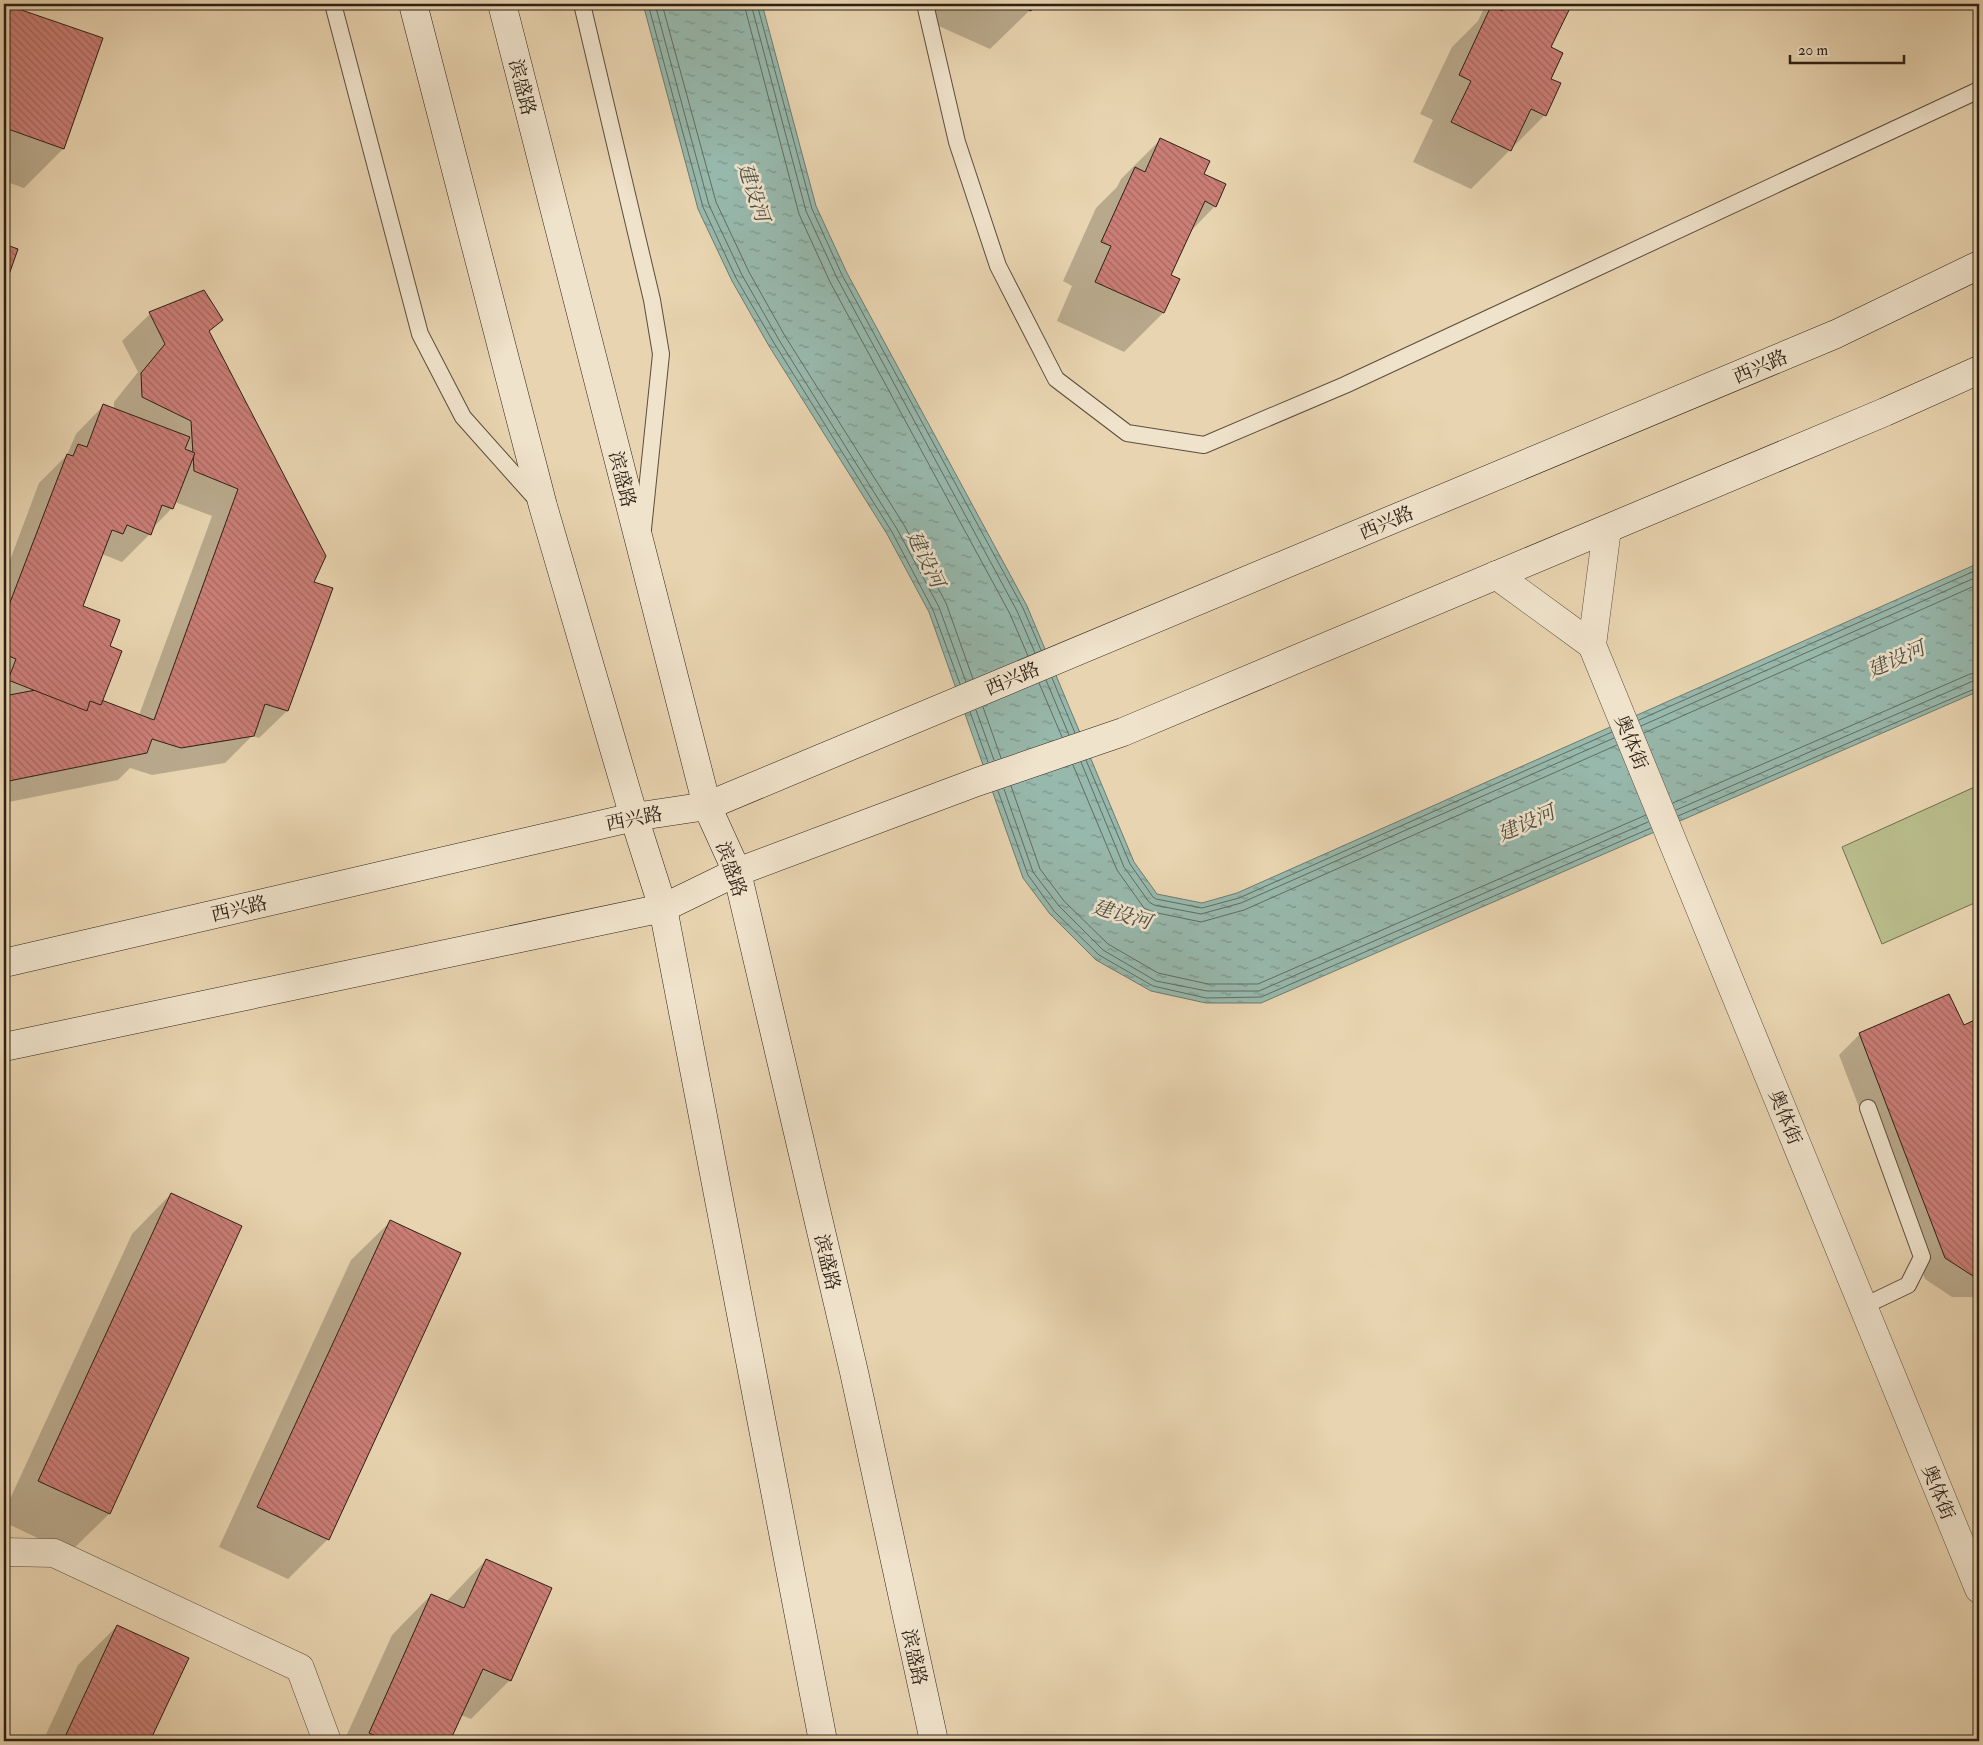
<svg xmlns="http://www.w3.org/2000/svg" width="1983" height="1745" viewBox="0 0 1983 1745" font-family="'IM FELL Double Pica','Noto Serif SC',serif">
<defs>
<pattern id="water-ripples" width="26" height="14" patternUnits="userSpaceOnUse" patternTransform="scale(1.25)"><rect width="26" height="14" fill="#97b8ac"/><path d="M2 4q2-2 4 0t4 0M15 11q2-2 4 0t4 0" fill="none" stroke="#7c958b"/></pattern>
<pattern id="building-back-hatch" width="6" height="6" patternUnits="userSpaceOnUse" patternTransform="scale(1.25)"><rect width="6" height="6" fill="#cb7e76"/><path d="M-1 5l2 2M0 0l6 6M5-1l2 2" fill="none" stroke="#a56760"/></pattern>
</defs>
<rect width="100%" height="100%" fill="#e8d4b0"/>
<filter id="stains"><feTurbulence type="fractalNoise" baseFrequency=".004" numOctaves="4"/><feColorMatrix values="0 0 0 0 .2 0 0 0 0 .09 0 0 0 0 .02 0 0 0 .5 -.17"/></filter>
<radialGradient id="worn" r=".72"><stop offset=".6" stop-color="#630" stop-opacity="0"/><stop offset="1" stop-color="#630" stop-opacity=".3"/></radialGradient>
<path fill="#b8bc8a" stroke="#726e50" d="M1979,785v116l-97,43 -40,-97z"/>
<path fill="url(#water-ripples)" stroke="#6d7b70" d="M643,4h119l54,202 31,67 180,333 107,256 23,32 45,9 35,-10 742,-330v128l-718,312h-55l-55,-12 -55,-31 -46,-46 -27,-36 -94,-266 -42,-78 -118,-188 -37,-65 -34,-72z"/>
<g fill="#0003" fill-rule="evenodd">
<path d="M4,4l98,35 -39,110 -39,39 -20,-7z"/>
<path d="M930,4h102l-2,6 -40,39 -67,-30z"/>
<path d="M1486,4h84l-21,44v31l-4,36 -74,74 -58,-27 20,-42 -13,-6 32,-67 26,-26z"/>
<path d="M1160,140l42,35 13,31 -25,26 -21,44 9,4 -15,33 -39,39 -67,-31 15,-35 -9,-5 33,-73 21,-21 4,-8z"/>
<path d="M150,314l72,6 -14,13 104,250 -25,128 -28,27 -7,-2 -27,27 -73,12 -22,-7 -12,12 -114,23v-227l35,-93 28,-28 9,-21 27,-28 11,4v-8l24,-30 -16,-31zM175,502l37,14 -73,199 -38,-14 -19,-94 20,-53 20,8 28,-28 2,-5 20,-21z"/>
<path d="M1979,1019v278h-27l-27,-18 -86,-224 21,-21 104,-7z"/>
<path d="M171,1194l70,33 -132,287 -40,39 -65,-31v-10l128,-278z"/>
<path d="M391,1221l69,32 -133,287 -39,39 -69,-32 132,-287z"/>
<path d="M486,1560l24,120 -39,39 -10,-4 -12,26h-105l48,-106 39,-40 15,7z"/>
<path d="M117,1626l70,33 -38,82h-106l35,-76z"/>
</g>
<g fill="none" stroke-linecap="round" stroke-linejoin="round">
<g stroke="#626c60" stroke-width="1">
<path d="M648,4l55,203 33,71 38,65 118,189 41,78 27,74"/>
<path d="M655,4l54,201 33,70 37,65 118,189 42,78 27,75"/>
<path d="M662,4l54,198 33,70 36,64 119,189 42,78 27,76"/>
<path d="M744,4l55,210 31,68 180,332 18,42"/>
<path d="M751,4l55,207 31,67 180,333 18,42"/>
<path d="M757,4l55,205 30,66 181,333 18,42"/>
<path d="M1052,678l23,55"/>
<path d="M1046,680l23,55"/>
<path d="M1039,683l23,54"/>
<path d="M983,707l18,51"/>
<path d="M976,710l18,50"/>
<path d="M970,712l18,50"/>
<path d="M1639,720l340,-151"/>
<path d="M1641,726l338,-150"/>
<path d="M1644,733l335,-149"/>
<path d="M1086,760l44,104 23,33 3,2 46,9 37,-10 373,-166"/>
<path d="M1081,762l43,105 25,35 5,3 47,9 40,-11 373,-165"/>
<path d="M1073,765l44,105 27,38 9,4 48,10 43,-12 373,-165"/>
<path d="M1011,786l29,83 24,32 44,43 50,29 50,11h50l388,-169"/>
<path d="M1004,789l29,83 26,34 44,44 53,31 51,10h52l389,-169"/>
<path d="M998,791l30,84 26,36 45,44 54,31 53,12 55,-1 390,-169"/>
<path d="M1673,803l297,-129 9,-1"/>
<path d="M1676,810l297,-129 6,-1"/>
<path d="M1678,816l301,-129"/>
</g>
</g>
<g fill="url(#building-back-hatch)" stroke="#2d2015">
<path d="M4,4l99,34 -39,111 -56,-20 -4,12z"/>
<path d="M1015,4h19l-3,7z"/>
<path d="M1506,4h66l-21,43 12,6 -12,26 10,4 -15,33 -15,-7 -20,42 -60,-29 20,-41 -12,-6 32,-69 11,5z"/>
<path d="M1160,138l50,23 -6,13 22,10 -10,23 -11,-6 -34,74 9,4 -16,34 -69,-31 16,-36 -10,-4 34,-75 10,5z"/>
<path d="M4,244l14,5 -14,40z"/>
<path d="M204,290l19,30 -14,11 117,225 -12,26 19,6 -45,123 -23,-7 -11,32 -73,12 -29,-9 -5,14 -143,29v-86l58,-11 92,35 84,-231 -44,-18 -3,-50 -49,-24 -1,-24 24,-29 -16,-32z"/>
<path d="M103,404l87,33 -5,12 10,4 -22,56 -11,-4 -11,30 -24,-10 -4,9 -11,-4 -29,76 37,14 -10,26 12,5 -21,54 -11,-4 -3,10 -79,-31 8,-21 -12,-5 2,-14h-2v-22l63,-164 6,2 5,-12 9,3z"/>
<path d="M1949,994l15,31 15,-7v258h-6l-28,-18 -86,-225z"/>
<path d="M171,1193l71,33 -132,288 -72,-33z"/>
<path d="M390,1220l71,33 -132,287 -72,-33z"/>
<path d="M4,1273l6,3 -6,12z"/>
<path d="M486,1559l66,29 -41,93 -28,-12 -33,72h-63l-18,-8 62,-139 33,14z"/>
<path d="M117,1625l72,33 -39,83h-87z"/>
</g>
<g fill="none" stroke-linecap="round" stroke-linejoin="round">
<defs>
<g id="lane">
<path d="M333,4l87,330 43,83 75,84"/>
<path d="M582,4l70,296 9,54 -18,175"/>
<path d="M925,4l32,138 41,124 58,113 71,54 77,12 141,-60 634,-295"/>
<path d="M1864,1306l44,-21 14,-28 -54,-149"/>
</g>
<g id="street">
<path d="M1607,529l-15,116 387,944"/>
<path d="M1496,575l96,70"/>
<path d="M4,1552l50,1 246,115 27,73"/>
</g>
<g id="secondary">
<path d="M413,4l130,502 91,311 29,91 160,833"/>
<path d="M502,4l205,802 30,66 117,500 80,369"/>
<path d="M4,963l630,-146 73,-11 1129,-472 143,-69"/>
<path d="M4,1047l659,-139 74,-36 240,-90 146,-50 762,-320 94,-42"/>
</g>
</defs>
<use href="#lane" stroke="#5c4d3c" stroke-width="18"/>
<use href="#street" stroke="#5c4d3c" stroke-width="29"/>
<use href="#secondary" stroke="#2d2015" stroke-width="29"/>
<use href="#lane" stroke="#f0e3cc" stroke-width="16"/>
<use href="#street" stroke="#f0e3cc" stroke-width="28"/>
<use href="#secondary" stroke="#f0e3cc" stroke-width="28"/>
</g>
<g text-anchor="middle" stroke-width="5" stroke-linejoin="round" paint-order="stroke">
<g font-size="19" fill="#2d2015" stroke="#f0e3cc">
<text transform="translate(523 87) rotate(76)" y="7">滨盛路</text>
<text transform="translate(1760 366) rotate(-23)" y="7">西兴路</text>
<text transform="translate(623 479) rotate(76)" y="7">滨盛路</text>
<text transform="translate(1386 522) rotate(-23)" y="7">西兴路</text>
<text transform="translate(1012 678) rotate(-23)" y="7">西兴路</text>
<text transform="translate(1632 742) rotate(68)" y="7">奥体街</text>
<text transform="translate(634 818) rotate(-11)" y="7">西兴路</text>
<text transform="translate(732 869) rotate(71)" y="7">滨盛路</text>
<text transform="translate(239 908) rotate(-13)" y="7">西兴路</text>
<text transform="translate(1786 1117) rotate(68)" y="7">奥体街</text>
<text transform="translate(828 1262) rotate(77)" y="7">滨盛路</text>
<text transform="translate(1939 1492) rotate(68)" y="7">奥体街</text>
<text transform="translate(915 1657) rotate(78)" y="7">滨盛路</text>
</g>
<g font-size="20" font-style="italic" fill="#4d4e42" stroke="#f0e3cc">
<text transform="translate(754 192) rotate(72)" y="7">建设河</text>
<text transform="translate(926 559) rotate(64)" y="7">建设河</text>
<text transform="translate(1896 659) rotate(-24)" y="7">建设河</text>
<text transform="translate(1526 823) rotate(-24)" y="7">建设河</text>
<text transform="translate(1122 914) rotate(16)" y="7">建设河</text>
</g>
</g>
<rect width="1983" height="1745" fill="none" stroke="#e8d4b0" stroke-width="20"/>
<rect x="5" y="5" width="1973" height="1735" fill="none" stroke="#2d2015" stroke-width="2.5"/>
<rect x="10" y="10" width="1963" height="1725" fill="none" stroke="#2d2015"/>
<path d="M1790 55v8h114v-8" fill="none" stroke="#2d2015" stroke-width="2.5"/>
<text x="1798" y="55" font-size="15" fill="#2d2015" stroke="#f0e3cc" stroke-width="4" paint-order="stroke">20 m</text>
<rect width="100%" height="100%" filter="url(#stains)"/>
<rect width="100%" height="100%" fill="url(#worn)"/>
</svg>
